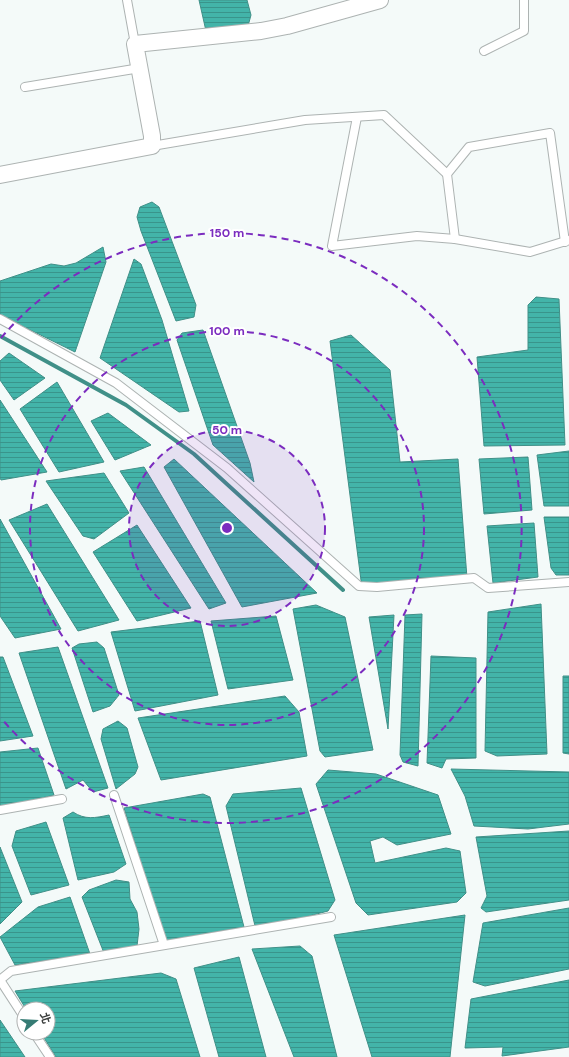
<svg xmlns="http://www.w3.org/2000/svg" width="569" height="1057" viewBox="0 0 569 1057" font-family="'DM Sans','Noto Sans TC',sans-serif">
<defs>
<pattern id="water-rules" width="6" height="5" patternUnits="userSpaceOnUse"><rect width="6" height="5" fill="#43b4a9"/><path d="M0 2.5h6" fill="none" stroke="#39948b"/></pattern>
</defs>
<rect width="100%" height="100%" fill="#f4faf9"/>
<g fill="url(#water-rules)" stroke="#409088">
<path d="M199,0h48l4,15 -3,11 -42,5z"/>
<path d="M152,202l7,5 37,98 -2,12 -18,4 -35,-90 -4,-14 3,-10z"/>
<path d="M103,247l3,15 -31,90 -75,-37v-34l51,-17 13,2 12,-3z"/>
<path d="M134,259l7,5 21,56 27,91 -10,1 -79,-54z"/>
<path d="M536,297l23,2 6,146 -81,1 -7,-89 51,-7v-45z"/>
<path d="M203,330l47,133 4,19 -41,-37 -36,-105 5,-7z"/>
<path d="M351,335l39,35 10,92 58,-3 9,119 -105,10 -32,-247z"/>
<path d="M9,353l36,25 -31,22 -14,-20v-19z"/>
<path d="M57,382l47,80 -45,10 -39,-63z"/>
<path d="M0,400l47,72 -46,8 -1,-2z"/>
<path d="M108,413l43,32 -36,15 -24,-39z"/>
<path d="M569,451v55h-25l-7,-51z"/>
<path d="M528,457l4,53 -48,4 -5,-55z"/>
<path d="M174,459l143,134 -75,14 -78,-140z"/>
<path d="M144,467l82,136 -17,6 -89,-138z"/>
<path d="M104,473l25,40 -35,26 -11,-3 -37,-55z"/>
<path d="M47,504l72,116 -41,11 -69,-111z"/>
<path d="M544,517h25v58h-13l-5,-7z"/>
<path d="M0,519l61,110 -46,9 -15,-22z"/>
<path d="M534,523l4,54 -45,6 -6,-57z"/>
<path d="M137,525l54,83 -54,13 -44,-69z"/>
<path d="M541,604l6,150 -50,2 -12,-5 3,-139z"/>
<path d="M316,605l29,12 28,133 -48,7 -5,-6 -27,-142z"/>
<path d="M422,614l-4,152 -15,-4 -3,-7 5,-140z"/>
<path d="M394,615l-6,114 -19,-112z"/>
<path d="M276,616l17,64 -65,9 -17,-68z"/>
<path d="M200,621l18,74 -83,16 -24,-79z"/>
<path d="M97,642l7,6 15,47 -9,11 -17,6 -21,-64 7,-4z"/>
<path d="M58,647l50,141 -15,4 -10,-12 -17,9 -47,-136z"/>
<path d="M431,656l45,2v100l-30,1 -4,9 -15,-5z"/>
<path d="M0,657h3l30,79 -33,5z"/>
<path d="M563,676h6v78l-6,-1z"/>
<path d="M285,696l14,16 8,44 -146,24 -23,-62z"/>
<path d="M118,721l9,7 11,39 -3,7 -19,15 -15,-50 2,-10z"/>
<path d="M38,748l16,47 -54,13v-56z"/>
<path d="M451,769l118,3v52l-41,5 -54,-3 -9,-30z"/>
<path d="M328,770l48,4 62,21 13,39 -54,11 -14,-8 -13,4 5,22 71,-15 14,3 6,42 -9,9 -89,13 -12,-12 -40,-119z"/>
<path d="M301,788l34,112 -7,11 -72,19 -30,-124 7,-12z"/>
<path d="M203,794l7,3 34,130 -79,14 -41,-133z"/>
<path d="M73,812c12,8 22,6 36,3l17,49 -12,8 -36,8 -15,-62z"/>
<path d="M46,822l23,63 -38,10 -19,-49 4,-15z"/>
<path d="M569,831v69l-83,12 -5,-4 6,-12 -11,-59z"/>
<path d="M0,847l22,55 -22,22z"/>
<path d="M116,880l13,2 1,17 7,13 2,17 -2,17 -33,7 -22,-56 7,-7z"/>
<path d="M70,897l20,57 -75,11 -15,-28 38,-30z"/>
<path d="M569,908v61l-84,17 -12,-4 10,-59z"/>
<path d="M465,915l-15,142h-78l-38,-122z"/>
<path d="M300,946l12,10 25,101h-43l-42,-108z"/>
<path d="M239,957l27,100h-47l-25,-89z"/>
<path d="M161,973l15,6 24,78h-144l-15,-24h7v-24h-22l-11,-18z"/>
<path d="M569,980v67l-67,9 1,-9 -38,1 6,-49z"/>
<path d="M0,1020l25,37h-25z"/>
</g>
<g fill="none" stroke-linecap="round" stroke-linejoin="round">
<path stroke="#409088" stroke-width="4" d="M0,336l126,69 68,49 149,136"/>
<defs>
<g id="service">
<path d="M127,0l8,44"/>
<path d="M484,51l40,-20v-31"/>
<path d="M25,87l115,-19"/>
<path d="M357,117l-25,129 85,-10 38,3 75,13 39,-12"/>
<path d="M152,146l153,-26 79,-5 63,59"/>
<path d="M455,239l-8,-65 22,-27 81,-14 15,109"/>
<path d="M0,319l116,64 111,85 132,118 18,1 97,-9 14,10 81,-6"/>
<path d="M114,795l50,150"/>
<path d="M0,810l62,-11"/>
<path d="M0,980l11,-9 320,-54"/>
<path d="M0,980l24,37"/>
<path d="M34,1033l16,24"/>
</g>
<path id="minor" d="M0,175l152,-29v-10l-17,-92 126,-13 26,-5 93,-26"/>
</defs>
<use href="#service" stroke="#adb3b2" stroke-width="10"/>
<use href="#minor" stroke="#adb3b2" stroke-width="18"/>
<use href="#service" stroke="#fff" stroke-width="8"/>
<use href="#minor" stroke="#fff" stroke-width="16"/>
</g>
<circle cx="227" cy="528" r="98" fill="#7b2cbf" fill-opacity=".12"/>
<g fill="none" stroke="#7b2cbf" stroke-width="2" stroke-dasharray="7 5">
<circle cx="227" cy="528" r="98"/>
<circle cx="227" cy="528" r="197"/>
<path d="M1 338A295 295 0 1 1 1 718"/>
</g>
<circle cx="227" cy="528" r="6" fill="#7b2cbf" stroke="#fff" stroke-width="2"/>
<g font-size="12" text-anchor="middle" font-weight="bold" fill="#7b2cbf" stroke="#fff" stroke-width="4" stroke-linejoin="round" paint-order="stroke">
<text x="227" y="237">150 m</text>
<text x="227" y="335">100 m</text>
<text x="227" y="434">50 m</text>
</g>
<g transform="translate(36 1021) rotate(72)"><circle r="19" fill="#ffffff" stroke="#afb1b0"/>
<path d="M0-3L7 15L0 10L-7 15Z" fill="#357b74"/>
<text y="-6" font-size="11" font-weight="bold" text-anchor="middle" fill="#383b3a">北</text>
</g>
</svg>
